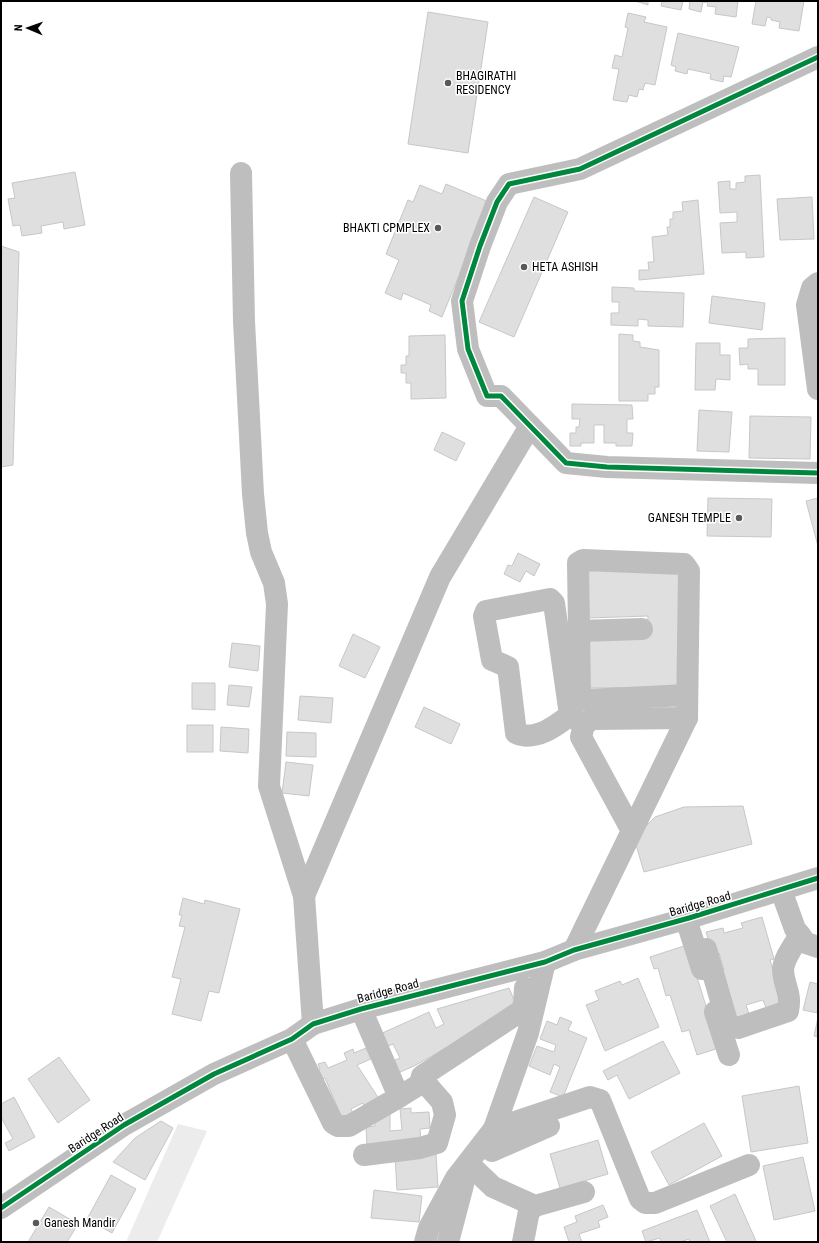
<svg xmlns="http://www.w3.org/2000/svg" width="819" height="1243" viewBox="0 0 819 1243" font-family="'Roboto Condensed',sans-serif">
<rect width="100%" height="100%" fill="#fff"/>
<path fill="#ececec" d="M178,1124l29,7 -50,111h-31z"/>
<g fill="#dfdfdf" stroke="#c7c7c7">
<path d="M635,1h13v4z"/>
<path d="M662,1h21l-2,9 -20,-4z"/>
<path d="M690,1h48l-2,16 -21,-3 1,-7 -9,-1 1,-3 -5,-1 -2,10 -12,-3z"/>
<path d="M756,1h48l-5,30 -20,-3 1,-6 -9,-2v-2l-4,-1 -2,9 -13,-2z"/>
<path d="M428,12l60,10 -20,131 -60,-9z"/>
<path d="M628,13l18,4 -2,5 23,5 -12,58 -10,-2 -2,7 -4,-1 -2,8 -8,-2 -2,7 -14,-2 6,-31 -7,-1 3,-13 7,2 6,-29 -3,-1z"/>
<path d="M678,33l61,14 -8,30 -7,-1 -1,6 -13,-3 1,-5 -23,-5 -1,5 -12,-3 1,-4 -5,-2z"/>
<path d="M75,172l10,53 -21,4 -1,-7 -22,4 1,7 -20,3 -2,-11 -7,1 -5,-27 7,-1 -3,-15z"/>
<path d="M760,175l4,82 -18,1v-6l-24,1 -2,-30 17,-1v-10l-17,1 -2,-31 12,-1v8h6v-6l9,-1v-6z"/>
<path d="M446,184l43,18 -47,115 -13,-6 2,-6 -28,-12 -2,7 -16,-7 14,-33 -13,-6 22,-54 5,2 7,-17 22,9z"/>
<path d="M534,197l34,15 -54,125 -35,-15z"/>
<path d="M812,197l2,42 -34,1 -3,-41z"/>
<path d="M698,200l6,74 -65,6v-10h10l-1,-8h6l-2,-25 16,-2 -1,-8h3v-8h3v-7l10,-1 -1,-9z"/>
<path d="M1,246l18,6 -6,213 -12,2z"/>
<path d="M612,287l22,1v3l50,2 -1,34 -35,-1v-6l-10,-1v7l-27,-1v-12h8v-11h-7z"/>
<path d="M712,296l53,7 -3,27 -53,-7z"/>
<path d="M619,334l14,1v6l7,1v5l19,3v37h-4v7h-7v7h-29z"/>
<path d="M445,335l1,63 -35,1v-16h-5v-10h-5v-8h5v-9h3v-20z"/>
<path d="M785,338v47h-27v-16h-10v-5l-8,1 -1,-17h9v-9z"/>
<path d="M696,343h24v12h10v25l-14,-1 -1,11h-20z"/>
<path d="M572,404l60,1 1,14h-6v14h6l-1,13h-16v-3h-12v-18h-10v18h-13v3h-11v-13h6v-6h3l1,-8h-8z"/>
<path d="M699,410l33,2 -3,40 -32,-1z"/>
<path d="M750,416l61,1 -1,42 -61,-1z"/>
<path d="M442,432l23,11 -9,18 -22,-11z"/>
<path d="M708,498l64,1 -1,38 -64,-1z"/>
<path d="M818,498v48l-12,-45z"/>
<path d="M518,553l22,11 -6,12 -8,-5 -6,11 -16,-8 4,-9 4,1z"/>
<path d="M587,565l98,5 -3,117 -95,1 -2,-51h62l1,-21 -60,2z"/>
<path d="M353,634l27,13 -15,31 -26,-12z"/>
<path d="M232,643l28,3 -2,25 -29,-4z"/>
<path d="M192,683h23v27l-23,-1z"/>
<path d="M229,685l23,2 -3,20 -22,-2z"/>
<path d="M300,696l33,2 -2,25 -33,-3z"/>
<path d="M424,707l36,17 -9,20 -36,-17z"/>
<rect x="187" y="725" width="26" height="27"/>
<path d="M221,727l28,2 -1,24 -28,-2z"/>
<path d="M287,732l29,1v24l-30,-1z"/>
<path d="M286,762l27,3 -4,31 -27,-3z"/>
<path d="M743,806l9,38 -108,28 -10,-34 21,-21 29,-10z"/>
<path d="M183,898l21,6 1,-4 35,9 -21,84 -10,-2 -8,30 -29,-7 9,-35 -9,-2 13,-50 -6,-1 3,-11h-3z"/>
<path d="M762,917l12,42 -4,1 13,43 -17,5 -3,-8 -17,5 3,9 -17,5 -14,-47 6,-2 -5,-17 -6,2 -7,-23 17,-4 1,5 19,-5 -2,-5z"/>
<path d="M687,945l32,103 -22,7 -8,-25 -7,2 -12,-37 -4,1 -8,-28 -4,1 -4,-12z"/>
<path d="M638,978l21,49 -54,24 -19,-46 13,-5 -4,-9 25,-10 2,4z"/>
<path d="M810,982l8,2v29l-15,-3z"/>
<path d="M509,988l8,19 -101,58 -20,9 -6,-12 10,-4 -7,-14 -9,4 -6,-13 51,-23 7,16 8,-4 -7,-15z"/>
<path d="M560,1017l12,5 -4,8 19,8 -24,59 -13,-5 10,-25 -6,-3 -4,11 -21,-9 8,-20 17,6 2,-7 -16,-6 7,-18 10,4z"/>
<path d="M818,1018v19l-4,-1z"/>
<path d="M663,1041l17,32 -51,26 -12,-24 -9,5 -5,-9z"/>
<path d="M366,1048l5,11 -14,6 24,37 -14,10 -4,-9 -12,6 3,6 -11,5 -18,-42 -9,3 -4,-9 8,-3 -2,-5 7,-2 3,6 19,-8 -3,-7 9,-4 1,4z"/>
<path d="M59,1057l31,43 -32,23 -30,-44z"/>
<path d="M799,1086l9,57 -57,9 -9,-56z"/>
<path d="M14,1097l21,40 -26,14 -4,-8 8,-4 -12,-22v-13z"/>
<path d="M411,1108v5l18,-1 1,16 -10,1 1,13 -54,4 -1,-19 9,-1v-6l15,-8v19l12,-1 -2,-21z"/>
<path d="M161,1121l12,7 -28,52 -32,-18 22,-24z"/>
<path d="M704,1123l18,33 -53,29 -18,-33z"/>
<path d="M598,1140l10,34 -48,14 -10,-34z"/>
<path d="M436,1154l2,33 -41,3 -2,-34z"/>
<path d="M803,1157l12,54 -41,9 -11,-54z"/>
<path d="M111,1175l25,14 -24,44 -25,-14z"/>
<path d="M374,1190l48,6 -3,26 -48,-4z"/>
<path d="M735,1194l21,47 -2,1h-27l-17,-36z"/>
<path d="M603,1205l5,12 -10,4 2,6 -21,7 3,8h-13l-5,-15 13,-5 -2,-6z"/>
<path d="M49,1207l29,17 -11,18h-39z"/>
<path d="M697,1210l13,32h-20l-1,-3 -9,3h-19l-1,-4 -14,4 -4,-11z"/>
</g>
<g fill="none" stroke-linecap="round" stroke-linejoin="round">
<g stroke="#bebebe" stroke-width="22">
<path d="M818,57l-238,112 -71,15 -12,18 -17,44 -18,55 6,48 19,47h14l65,67 41,4 211,6"/>
<path d="M241,173l3,148 9,173 4,39 4,19 13,31 3,21 -8,182 35,110 9,128"/>
<path d="M818,283l-6,5 -5,17 11,84"/>
<path d="M579,631l63,-2"/>
<path d="M570,715c-14,11 -35,27 -54,18l-8,-66 -16,-7 -8,-44 2,-5 64,-12 4,4 16,112 14,10"/>
<path d="M687,718l2,-147 -5,-7 -101,-4 -5,3 2,132 6,5 101,-5"/>
<path d="M781,890l14,39 11,14 12,4"/>
<path d="M304,896l136,-319 90,-151"/>
<path d="M686,919l16,50"/>
<path d="M706,949l22,76 10,3 50,-17c4,-19 -5,-26 -5,-42 1,-11 11,-24 17,-34"/>
<path d="M574,950l113,-232 -95,1 -8,6 -3,12 51,94"/>
<path d="M361,1009l38,88 21,-13 8,2 14,16 3,13 -8,28 -17,5 -56,7"/>
<path d="M715,1012l14,43"/>
<path d="M292,1039l41,84 5,3h11l50,-29"/>
<path d="M420,1084l2,-8 99,-65 3,-7 1,-16"/>
<path d="M549,1126l-57,25 2,-22 96,-32 10,3 40,99 5,4h10l94,-38"/>
<path d="M473,1168l20,19 42,19"/>
<path d="M1,1208l123,-83 90,-51 78,-35 21,-15 48,-15 184,-47 29,-12 115,-32 129,-40"/>
<path d="M425,1242l4,-14 27,-50 38,-49 34,-96 17,-71"/>
<path d="M448,1242l15,-57"/>
<path d="M523,1242l6,-31 6,-5 49,-14"/>
</g>
<defs>
<g id="cycleway">
<path d="M818,57l-238,112 -71,15 -12,18 -17,44 -18,55 6,48 19,47h14l65,67 41,4 211,6"/>
<path d="M1,1208l123,-83 90,-51 78,-35 21,-15 48,-15 184,-47 29,-12 115,-32 129,-40"/>
</g>
</defs>
<use href="#cycleway" stroke="#fff" stroke-width="8"/>
<use href="#cycleway" stroke="#00873e" stroke-width="5"/>
</g>
<g fill="#595959" stroke="#fff" stroke-width="1.5">
<circle cx="448" cy="83" r="4"/>
<circle cx="438" cy="228" r="4"/>
<circle cx="524" cy="267" r="4"/>
<circle cx="739" cy="518" r="4"/>
<circle cx="36" cy="1223" r="4"/>
</g>
<g text-anchor="middle" stroke-width="3" stroke-linejoin="round" paint-order="stroke">
<g font-size="12" fill="#000" stroke="#fff" text-anchor="start">
<text x="456" y="80">BHAGIRATHI<tspan x="456" dy="14">RESIDENCY</tspan></text>
<text x="430" y="232" text-anchor="end">BHAKTI CPMPLEX</text>
<text x="532" y="271">HETA ASHISH</text>
<text x="731" y="522" text-anchor="end">GANESH TEMPLE</text>
<text x="44" y="1227">Ganesh Mandir</text>
</g>
<g font-size="12" fill="#000" stroke="#fff">
<text transform="translate(700 904) rotate(-16)" y="4">Baridge Road</text>
<text transform="translate(388 991) rotate(-15)" y="4">Baridge Road</text>
<text transform="translate(96 1133) rotate(-33)" y="4">Baridge Road</text>
</g>
</g>
<rect width="819" height="1243" fill="none" stroke="#000000" stroke-width="4"/>
<g transform="translate(28 28) rotate(272)" stroke="#ffffff" stroke-width="3" paint-order="stroke">
<path d="M0-3L7 15L0 10L-7 15Z" fill="#000000"/>
<text y="-6" font-size="11" font-weight="bold" text-anchor="middle" fill="#000000">N</text>
</g>
</svg>
